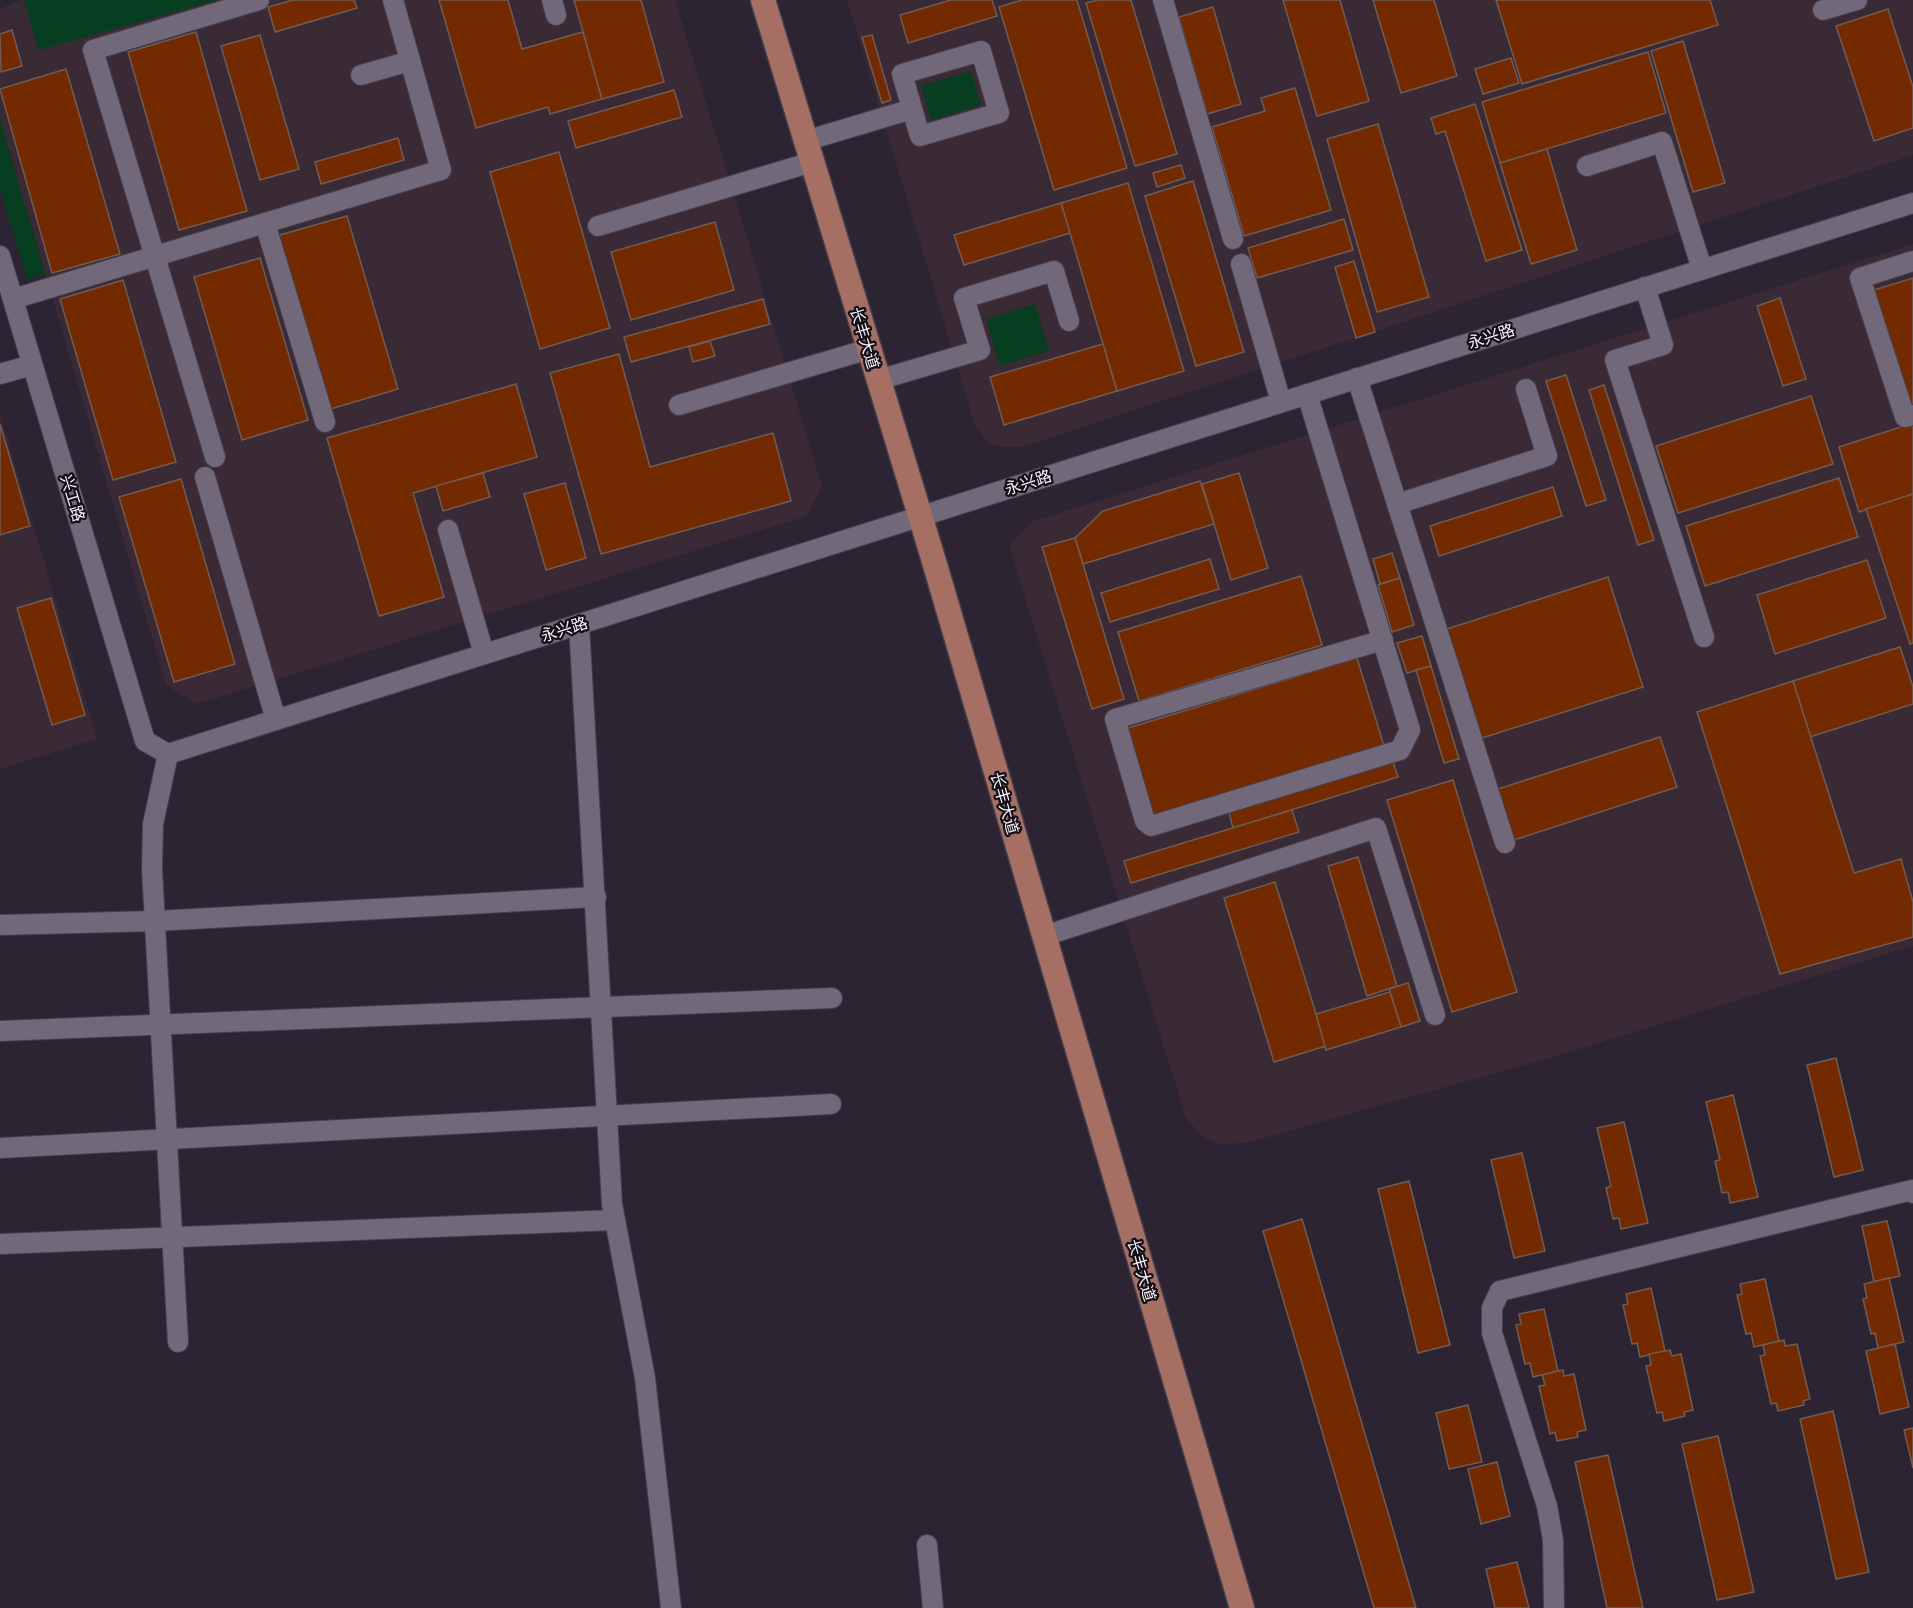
<svg xmlns="http://www.w3.org/2000/svg" width="1913" height="1608" viewBox="0 0 1913 1608" font-family="Inter,'Noto Sans SC',sans-serif">
<rect width="100%" height="100%" fill="#2c2433"/>
<g fill="#3a2a35">
<path d="M21,0h3l15,50 178,-50h458l147,486 -15,30 -610,188 -31,-19 -166,-566v-110z"/>
<path d="M847,0h1066v155l-891,292h-19l-14,-3 -14,-19z"/>
<path d="M1913,244v702l-353,109 -314,88 -29,1 -16,-9 -15,-17 -177,-572 22,-24z"/>
<path d="M0,414l97,325 -97,30z"/>
</g>
<g fill="#083e20">
<path d="M24,0h193l-178,50z"/>
<path d="M971,71l10,34 -50,15 -10,-34z"/>
<path d="M0,119l45,155 -18,5 -27,-91z"/>
<path d="M1035,304l14,47 -49,15 -14,-47z"/>
</g>
<g fill="#742a01" stroke="#6f5c54" stroke-width="1.5">
<path d="M293,0h61l3,8 -82,24 -7,-25z"/>
<path d="M439,0h69l14,49 61,-17 19,67 -52,15 -2,-7 -72,21z"/>
<path d="M574,0h67l23,82 -62,17z"/>
<path d="M951,0h41l5,16 -89,27 -8,-28z"/>
<path d="M1022,0h55l50,168 -73,22 -55,-183z"/>
<path d="M1098,0h33l46,154 -42,12 -49,-163z"/>
<path d="M1283,0h57l29,101 -52,15z"/>
<path d="M1373,0h61l23,76 -56,17z"/>
<path d="M1496,0h214l8,25 -196,59z"/>
<path d="M1213,7l28,97 -34,10 -28,-97z"/>
<path d="M1888,9l25,78v41l-39,13 -38,-115z"/>
<path d="M12,30l10,36 -21,6 -1,-38z"/>
<path d="M196,32l51,179 -68,19 -51,-178z"/>
<path d="M260,35l39,134 -39,11 -39,-134z"/>
<path d="M872,35l19,65 -9,3 -20,-66z"/>
<path d="M1683,41l42,142 -32,9 -42,-141z"/>
<path d="M1648,52l18,61 -166,50 -18,-61z"/>
<path d="M1511,58l8,25 -36,11 -8,-25z"/>
<path d="M66,69l54,185 -68,19 -52,-184z"/>
<path d="M1295,88l36,122 -87,26 -32,-109 53,-16 -4,-13z"/>
<path d="M674,90l8,27 -106,31 -8,-27z"/>
<path d="M1475,104l47,146 -36,11 -41,-130 -9,3 -5,-16z"/>
<path d="M1378,124l51,173 -52,15 -50,-173z"/>
<path d="M398,138l6,22 -83,24 -6,-22z"/>
<path d="M1547,149l30,101 -46,14 -31,-101z"/>
<path d="M559,152l51,176 -70,21 -50,-177z"/>
<path d="M1181,165l4,13 -28,9 -4,-14z"/>
<path d="M1193,181l51,171 -48,14 -51,-170z"/>
<path d="M1128,183l56,188 -67,20 -56,-188z"/>
<path d="M1061,203l9,30 -106,32 -10,-30z"/>
<path d="M347,216l51,173 -71,21 -51,-174z"/>
<path d="M1344,219l9,31 -96,28 -9,-30z"/>
<path d="M715,222l19,68 -103,30 -20,-68z"/>
<path d="M260,258l48,162 -66,20 -48,-163z"/>
<path d="M1354,261l21,71 -19,6 -21,-71z"/>
<path d="M1913,278v130h-1l-38,-118z"/>
<path d="M123,280l53,182 -63,18 -53,-181z"/>
<path d="M1780,298l26,81 -23,7 -26,-80z"/>
<path d="M763,299l7,25 -139,38 -7,-25z"/>
<path d="M710,341l5,15 -22,6 -4,-15z"/>
<path d="M1103,344l14,47 -113,34 -14,-48z"/>
<path d="M619,354l31,113 123,-34 18,68 -190,53 -51,-181z"/>
<path d="M1566,375l40,125 -20,6 -40,-125z"/>
<path d="M516,384l21,73 -124,36 31,104 -65,19 -52,-178z"/>
<path d="M1604,385l50,155 -16,5 -49,-155z"/>
<path d="M1811,396l22,68 -155,49 -22,-67z"/>
<path d="M1913,423v71l-54,18 -20,-65z"/>
<path d="M0,424l30,102 -30,9z"/>
<path d="M483,473l7,24 -47,14 -7,-25z"/>
<path d="M1239,473l29,95 -37,12 -29,-96z"/>
<path d="M1839,478l19,59 -153,49 -19,-60z"/>
<path d="M181,479l54,185 -61,18 -55,-185z"/>
<path d="M1200,481l14,43 -131,40 -8,-26 28,-27z"/>
<path d="M565,483l21,75 -40,12 -22,-76z"/>
<path d="M1553,487l9,29 -123,40 -9,-30z"/>
<path d="M1913,494v149l-3,1 -44,-135z"/>
<path d="M1075,538l49,161 -32,10 -50,-162z"/>
<path d="M1392,553l8,25 -20,6 -7,-25z"/>
<path d="M1210,559l9,30 -109,33 -9,-29z"/>
<path d="M1867,560l19,58 -111,36 -18,-59z"/>
<path d="M1301,576l21,69 -183,56 -21,-69z"/>
<path d="M1608,577l35,110 -161,51 -35,-109z"/>
<path d="M1400,578l14,47 -22,7 -14,-47z"/>
<path d="M51,598l34,117 -33,10 -35,-117z"/>
<path d="M1422,636l9,30 -24,7 -10,-30z"/>
<path d="M1900,647l13,40v17l-103,33 -17,-56z"/>
<path d="M1357,658l27,88 -233,71 -26,-88z"/>
<path d="M1431,666l28,93 -15,4 -28,-93z"/>
<path d="M1793,681l61,192 47,-14 12,43v35l-133,37 -83,-262z"/>
<path d="M1660,737l17,50 -163,53 -16,-51z"/>
<path d="M1392,759l6,18 -165,51 -5,-19z"/>
<path d="M1453,780l64,212 -65,20 -65,-212z"/>
<path d="M1292,810l7,22 -168,51 -7,-22z"/>
<path d="M1358,857l39,129 -30,10 -39,-130z"/>
<path d="M1275,882l51,164 -52,16 -50,-164z"/>
<path d="M1408,983l12,38 -19,6 -12,-38z"/>
<path d="M1390,992l11,35 -75,23 -10,-36z"/>
<path d="M1836,1058l27,112 -29,7 -27,-112z"/>
<path d="M1733,1095l25,102 -28,6 -2,-11 -6,1 -7,-32 5,-1 -14,-58z"/>
<path d="M1624,1122l24,101 -27,6 -2,-11 -6,1 -7,-31 5,-2 -14,-58z"/>
<path d="M1522,1153l23,98 -31,7 -23,-98z"/>
<path d="M1409,1181l41,164 -32,8 -40,-164z"/>
<path d="M1302,1219l114,389h-42l-111,-377z"/>
<path d="M1887,1221l13,55 -26,6 -12,-56z"/>
<path d="M1889,1278l15,64 -26,6 -3,-15 -4,1 -8,-35 4,-1 -3,-14z"/>
<path d="M1765,1279l14,62 -25,6 -3,-14 -5,1 -9,-39 5,-1 -2,-10z"/>
<path d="M1651,1288l14,63 -25,6 -3,-14 -5,1 -9,-39 5,-1 -2,-10z"/>
<path d="M1544,1309l14,62 -25,6 -3,-14 -5,1 -9,-39 5,-1 -2,-10z"/>
<path d="M1784,1340l1,6 12,-2 13,55 -7,2 1,4 -26,6 -2,-8 -5,1 -11,-48 5,-1 -2,-10z"/>
<path d="M1895,1344l14,63 -29,7 -14,-63z"/>
<path d="M1670,1350l2,6 9,-2 12,56 -9,2 1,4 -21,5 -2,-9 -5,1 -11,-47 5,-1 -2,-11z"/>
<path d="M1563,1370l1,6 10,-2 12,56 -9,2 1,5 -21,4 -2,-9 -5,2 -11,-48 6,-1 -3,-10z"/>
<path d="M1468,1405l14,57 -33,7 -13,-56z"/>
<path d="M1833,1411l36,161 -33,7 -36,-160z"/>
<path d="M1913,1428v40l-9,-38z"/>
<path d="M1718,1436l36,156 -37,8 -35,-156z"/>
<path d="M1608,1455l35,153h-36l-32,-146z"/>
<path d="M1497,1462l13,54 -29,8 -13,-55z"/>
<path d="M1517,1562l12,46h-34l-9,-39z"/>
</g>
<g fill="none" stroke-linecap="round" stroke-linejoin="round">
<defs>
<g id="minor">
<path d="M552,0l4,15"/>
<path d="M1163,0l70,239"/>
<path d="M1823,10l34,-10"/>
<path d="M981,51l18,62 -79,23 -18,-62z"/>
<path d="M361,75l49,-14"/>
<path d="M805,141l107,-32"/>
<path d="M1587,166l75,-24 40,127"/>
<path d="M265,223l60,199"/>
<path d="M598,226l214,-64"/>
<path d="M0,256l145,485 23,13 1745,-551"/>
<path d="M1913,261l-53,17 45,139 8,-2"/>
<path d="M1241,264l40,138"/>
<path d="M1645,287l18,58 -48,15 89,277"/>
<path d="M13,299l428,-129 -48,-170"/>
<path d="M0,374l32,-9"/>
<path d="M1357,378l148,465"/>
<path d="M878,380l102,-30 -16,-52 90,-27 15,50"/>
<path d="M1307,394l103,336 -10,20 -249,76 -6,-5 -30,-102 268,-79"/>
<path d="M679,405l190,-56"/>
<path d="M215,457l-122,-407 166,-50"/>
<path d="M205,477l71,243"/>
<path d="M1397,504l150,-48 -21,-67"/>
<path d="M448,530l36,124"/>
<path d="M579,624l33,580 33,174 26,230"/>
<path d="M168,754l-15,70 -1,45 26,473"/>
<path d="M0,925l155,-4 441,-24"/>
<path d="M1044,936l332,-108 59,187"/>
<path d="M0,1031l832,-33"/>
<path d="M0,1148l831,-44"/>
<path d="M0,1244l615,-24"/>
<path d="M927,1545l6,63"/>
<path d="M1554,1608l-1,-68 -6,-34 -55,-173v-25l8,-17 412,-101 1,3"/>
</g>
<path id="major" d="M763,0l170,558 309,1050"/>
</defs>
<use href="#minor" stroke="#463f4c" stroke-width="22"/>
<use href="#major" stroke="#463f4c" stroke-width="27"/>
<use href="#minor" stroke="#716879" stroke-width="20"/>
<use href="#major" stroke="#a66f64" stroke-width="24"/>
</g>
<g text-anchor="middle" stroke-width="4.5" stroke-linejoin="round" paint-order="stroke">
<g font-size="16" fill="#f6f1fb" stroke="#130f16">
<text transform="translate(1491 336) rotate(-18)" y="6">永兴路</text>
<text transform="translate(865 338) rotate(73)" y="6">长丰大道</text>
<text transform="translate(1028 482) rotate(-18)" y="6">永兴路</text>
<text transform="translate(73 498) rotate(73)" y="6">兴工路</text>
<text transform="translate(564 629) rotate(-18)" y="6">永兴路</text>
<text transform="translate(1005 803) rotate(74)" y="6">长丰大道</text>
<text transform="translate(1142 1270) rotate(74)" y="6">长丰大道</text>
</g>
</g>
</svg>
